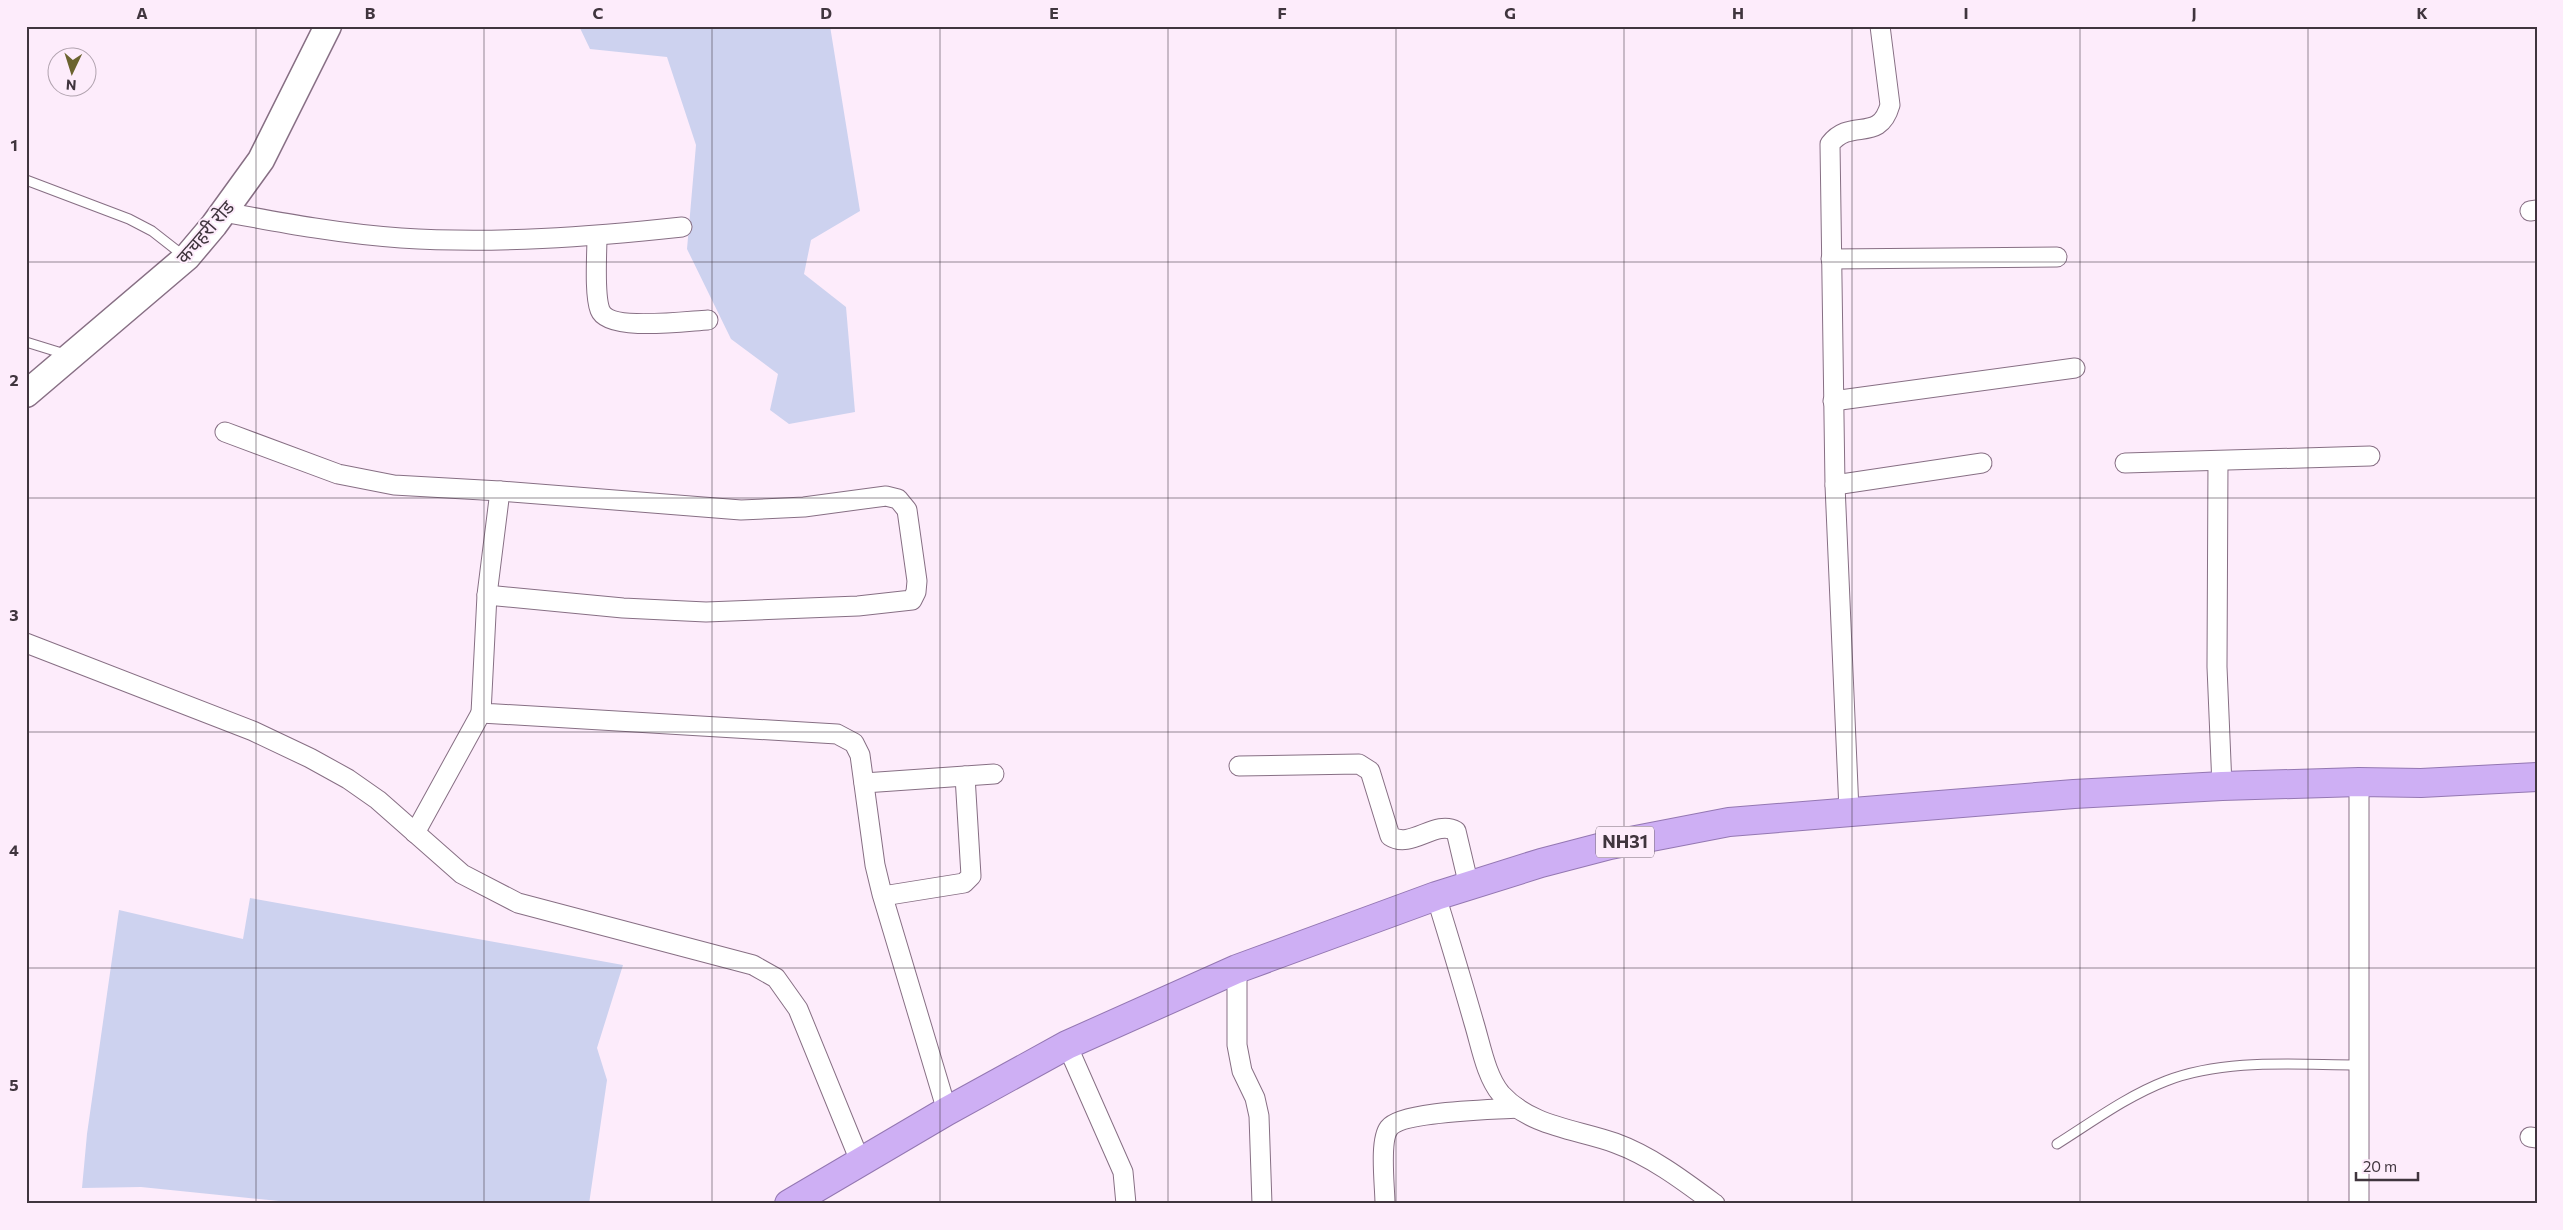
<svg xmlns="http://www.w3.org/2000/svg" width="2563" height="1230" viewBox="0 0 2563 1230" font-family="Commissioner,'Noto Sans Devanagari',sans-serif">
<rect width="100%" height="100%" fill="#fdecfb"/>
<g fill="#cdd2ef">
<path d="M579,26h251l30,185 -49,29 -7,34 42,33 9,105 -66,12 -19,-14 8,-36 -47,-35 -44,-90 9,-104 -29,-88 -77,-8z"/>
<path d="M250,898l373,67 -26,83 10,32 -18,124h-280l-168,-17 -59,1 5,-54 32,-224 124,29z"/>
</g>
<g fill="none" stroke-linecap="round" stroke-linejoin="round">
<defs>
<g id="service">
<path d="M26,180l103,39 23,12 32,25"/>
<path d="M26,342l42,13"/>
<path d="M2057,1144c35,-22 70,-48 109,-63 60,-23 130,-16 193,-16"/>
</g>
<g id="minor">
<path d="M2530,211l7,-1"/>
<path d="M224,212c59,11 117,22 177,26 94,6 188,-1 281,-11"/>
<path d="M597,236c0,18 -3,58 3,74 8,22 87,11 108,10"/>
<path d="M1831,259l226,-2"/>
<path d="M1833,401l242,-33"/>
<path d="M225,432l113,42 56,11 106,6 241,19 63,-3 82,-11 12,3 9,11 10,71 -1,11 -4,8 -54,6 -152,6 -83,-4 -136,-13"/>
<path d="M2218,461l-1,206 5,119"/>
<path d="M2125,463l245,-7"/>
<path d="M1835,485l147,-22"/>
<path d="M500,491l-13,104 -6,118 356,21 17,9 6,12 15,110 7,29 65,217"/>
<path d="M26,643l227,88 57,27 38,21 30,21 84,74 56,29 235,62 23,13 22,31 62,152"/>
<path d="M1239,766l120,-2 11,7 20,65c21,14 45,-17 66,-5l13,55"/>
<path d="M2359,782v422"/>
<path d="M864,783l130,-9"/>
<path d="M1849,811l-14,-326 -5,-341c21,-27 49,0 60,-39l-10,-79"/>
<path d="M415,833l66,-120"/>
<path d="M883,896l81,-13 7,-7 -6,-100"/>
<path d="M1436,896c13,42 26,85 38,127 7,23 12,53 27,71 30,33 75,35 114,49 36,13 69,38 100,61"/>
<path d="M1237,969v76l5,26 13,27 4,18 3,88"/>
<path d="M1067,1045l56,127 3,32"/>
<path d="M2530,1137l7,1"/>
<path d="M1385,1204c0,-18 -6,-63 4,-76 13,-17 105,-18 128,-20"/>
</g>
<path id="secondary" d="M26,394l161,-137 27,-32 47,-65 67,-134"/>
<path id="trunk" d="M789,1204l158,-93 120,-66 170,-76 199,-73 105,-33 69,-18 119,-23 345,-28 148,-8 137,-4 62,1 116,-6"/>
</defs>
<use href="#service" stroke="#876f84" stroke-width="11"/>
<use href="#minor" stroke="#876f84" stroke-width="21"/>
<use href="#secondary" stroke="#876f84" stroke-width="29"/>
<use href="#trunk" stroke="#9477b2" stroke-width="30"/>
<use href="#service" stroke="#fff" stroke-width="9"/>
<use href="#minor" stroke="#fff" stroke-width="19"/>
<use href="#secondary" stroke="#fff" stroke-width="26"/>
<use href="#trunk" stroke="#ceaff4" stroke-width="28"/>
</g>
<path fill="none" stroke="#40353e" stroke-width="1" stroke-opacity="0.55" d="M256,26v1178M484,26v1178M712,26v1178M940,26v1178M1168,26v1178M1396,26v1178M1624,26v1178M1852,26v1178M2080,26v1178M2308,26v1178M26,262h2511M26,498h2511M26,732h2511M26,968h2511"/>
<g text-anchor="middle" stroke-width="4" stroke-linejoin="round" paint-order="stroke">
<rect fill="#fdecfb" stroke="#796c77" stroke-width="1" x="1596" y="826.5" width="58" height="31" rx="4"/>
<g font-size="18" font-weight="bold" fill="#40353e">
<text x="1625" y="848">NH31</text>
</g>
<g font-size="19" fill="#40353e" stroke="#fdecfb">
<text transform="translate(205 232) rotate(-49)" y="7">कचहरी रोड</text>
</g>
</g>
<rect width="2563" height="1230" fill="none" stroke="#fdecfb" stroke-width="55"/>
<g transform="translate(72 72) rotate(184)"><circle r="24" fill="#fdecfb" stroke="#b1a3af"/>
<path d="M0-4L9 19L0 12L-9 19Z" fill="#6b632f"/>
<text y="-8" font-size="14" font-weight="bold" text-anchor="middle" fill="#40353e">N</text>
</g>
<path d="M2356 1172v8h62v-8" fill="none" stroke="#40353e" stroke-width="2.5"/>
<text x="2363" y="1172" font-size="15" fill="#40353e" stroke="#fdecfb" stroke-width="4" paint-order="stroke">20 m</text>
<rect x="28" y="28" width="2508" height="1174" fill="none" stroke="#40353e" stroke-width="2"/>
<g font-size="16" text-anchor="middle" font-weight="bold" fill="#40353e">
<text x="142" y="19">A</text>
<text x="370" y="19">B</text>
<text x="598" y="19">C</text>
<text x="826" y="19">D</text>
<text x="1054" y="19">E</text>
<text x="1282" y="19">F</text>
<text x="1510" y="19">G</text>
<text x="1738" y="19">H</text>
<text x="1966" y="19">I</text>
<text x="2194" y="19">J</text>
<text x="2422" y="19">K</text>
<text x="14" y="151">1</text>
<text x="14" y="386">2</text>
<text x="14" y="621">3</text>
<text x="14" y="856">4</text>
<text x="14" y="1091">5</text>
</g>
</svg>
